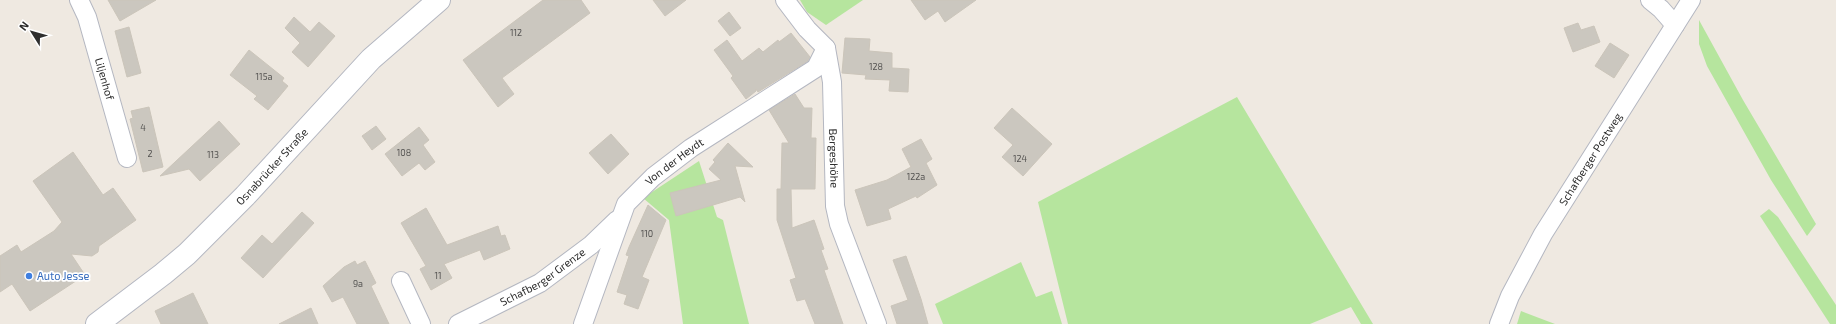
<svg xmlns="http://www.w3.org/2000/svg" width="1836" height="324" viewBox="0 0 1836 324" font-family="'Exo 2',sans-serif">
<rect width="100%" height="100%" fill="#efe9e1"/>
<g fill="#b6e59e">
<path d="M800,0h63l-37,25 -19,-13z"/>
<path d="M1699,20l44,80 73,124 -9,12 -36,-56 -64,-114 -8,-22z"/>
<path d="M1237,97l136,227h-12l-10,-17 -41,17h-242l-30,-122z"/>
<path d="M699,161l18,56 6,3 26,104h-66l-14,-104 -26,-22z"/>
<path d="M1769,209l9,8 58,88v19h-6l-70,-108z"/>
<path d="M1021,262l15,35 16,-6 10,33h-119l-8,-20z"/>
<path d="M1521,311l34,13h-38z"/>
</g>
<g fill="#cbc7bf" stroke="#cbc5ba">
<path d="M108,0h48l-36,21z"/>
<path d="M543,0h38l9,13 -88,65 12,16 -16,13 -35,-47z"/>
<path d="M653,0h33l-21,16z"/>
<path d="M911,0h65l-31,22 -7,-11 -13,9z"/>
<path d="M729,12l12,16 -11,8 -12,-15z"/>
<path d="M294,17l16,15 9,-10 16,14 -27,31 -16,-15 8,-9 -15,-15z"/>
<path d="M1578,23l3,7 13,-4 6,16 -27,10 -9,-24z"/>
<path d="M129,27l12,46 -14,4 -12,-46z"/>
<path d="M791,33l19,24 -2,4 -50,31 -2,-3v2l-10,8 -15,-21 2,-2 -19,-26 13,-10 15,21 17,-13 4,4 15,-12 1,2z"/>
<path d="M845,38l25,1 -1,12 23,2v15l17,1 -1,23 -19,-1 1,-11 -25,-1 1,-4 -24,-2z"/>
<path d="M1610,43l19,12 -15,23 -19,-12z"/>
<path d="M249,50l35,28 -2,3 6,5 -20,24 -14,-11 3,-3 -27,-21z"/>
<path d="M795,94l9,14h8l-1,30h5l-1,51h-24l1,39 22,-8 10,29 -3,1 7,19 -4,1 19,54h-28l-10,-25 -8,2 -7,-21 6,-2 -19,-58v-31h4l1,-46h7l-20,-33z"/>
<path d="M149,107l14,60 -20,5 -13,-53 3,-1 -2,-7z"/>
<path d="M1012,108l40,36 -29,32 -21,-19 11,-12 -19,-17z"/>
<path d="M219,121l21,23 -40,37 -11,-12 -29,7z"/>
<path d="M376,126l10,13 -14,11 -10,-14z"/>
<path d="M419,127l10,13 -6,5 12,17 -10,8 -6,-7 -17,13 -17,-22z"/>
<path d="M611,134l18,20 -21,20 -19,-21z"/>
<path d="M921,139l11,20 -6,4 11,22 -20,13 -1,-2 -28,13 3,10 -24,7 -12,-36 32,-10 24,-13 -9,-18z"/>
<path d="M728,143l25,24 -18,-1 10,36 -5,-5 -64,19 -6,-23 51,-13 -12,-11 6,-7 -2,-2z"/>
<path d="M73,152l30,43 10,-7 23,32 -37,26 -1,6 -6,4 -21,-2 14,21 -55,36 -18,-27 -12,8v-36l17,-11 4,7 33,-21 8,-9 -29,-41z"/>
<path d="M648,205l18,15 -24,57 7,3 -11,29 -14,-5 3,-9 -10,-3 12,-36 -3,-1 3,-8z"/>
<path d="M426,208l21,37 51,-19 3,10 4,-1 5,14 -26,11 -4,-10 -36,14 8,14 -21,12 -11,-21 6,-3 -25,-43z"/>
<path d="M302,212l12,11 -51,55 -22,-20 21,-23 10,9z"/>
<path d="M906,256l15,43 7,25h-31l-6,-18 17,-6 -15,-40z"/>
<path d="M355,261l2,4 8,-4 11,22 -5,3 18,38h-32l-14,-27 -11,5 -9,-16 21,-19z"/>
<path d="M193,293l15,31h-47l-6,-13z"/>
<path d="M311,308l7,16h-39z"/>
</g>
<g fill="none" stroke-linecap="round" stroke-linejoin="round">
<defs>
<g id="minor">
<path id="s1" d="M79,0l8,17 40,141"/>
<path id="s2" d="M785,0l22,29 19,19 6,34 3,124 4,18 38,100"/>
<path d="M1650,0l11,9 14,16"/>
<path d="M401,281l20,43"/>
<path id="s3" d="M458,324l82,-41 51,-38 26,-25"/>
<path id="s4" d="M583,324l43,-120 27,-27 38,-29 125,-80 10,-20"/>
<path id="s5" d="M1499,324l11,-28 33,-62 148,-234"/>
</g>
<g id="secondary">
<path id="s6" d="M97,324l66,-50 24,-20 58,-58 126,-137 68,-59"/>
</g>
</defs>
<use href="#minor" stroke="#b4b7c1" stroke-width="20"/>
<use href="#secondary" stroke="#b4b7c1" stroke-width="24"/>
<use href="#minor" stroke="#fff" stroke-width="18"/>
<use href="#secondary" stroke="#fff" stroke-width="22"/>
</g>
<circle fill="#3f7fe0" stroke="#fff" stroke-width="1.5" cx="29" cy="276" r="4"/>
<g text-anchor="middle" stroke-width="3.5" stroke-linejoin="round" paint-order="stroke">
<g font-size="9" fill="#555452">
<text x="516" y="36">112</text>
<text x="876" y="70">128</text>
<text x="264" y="80">115a</text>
<text x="143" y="131">4</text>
<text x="404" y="156">108</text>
<text x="150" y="157">2</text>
<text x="213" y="158">113</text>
<text x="1020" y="162">124</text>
<text x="916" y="180">122a</text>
<text x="647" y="237">110</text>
<text x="438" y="279">11</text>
<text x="358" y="287">9a</text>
</g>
<g font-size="11" fill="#2e2e2e" stroke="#fff">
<text dy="4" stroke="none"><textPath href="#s1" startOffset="83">Liljenhof</textPath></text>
<text dy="4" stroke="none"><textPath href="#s2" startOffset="174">Bergeshöhe</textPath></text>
<text dy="4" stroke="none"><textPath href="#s5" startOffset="189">Schafberger Postweg</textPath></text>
<text dy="4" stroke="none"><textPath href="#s4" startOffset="192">Von der Heydt</textPath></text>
<text dy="4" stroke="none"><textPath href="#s6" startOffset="236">Osnabrücker Straße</textPath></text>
<text dy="4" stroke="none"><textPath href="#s3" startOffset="97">Schafberger Grenze</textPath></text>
</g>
<g font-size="11" fill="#366cbe" stroke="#fff" text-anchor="start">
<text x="37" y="280">Auto Jesse</text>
</g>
</g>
<g transform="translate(32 32) rotate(307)" stroke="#ffffff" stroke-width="3" paint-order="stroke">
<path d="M0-3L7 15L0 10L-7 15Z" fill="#2e2e2e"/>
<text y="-6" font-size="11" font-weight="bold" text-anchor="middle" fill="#2e2e2e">N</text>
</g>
</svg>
